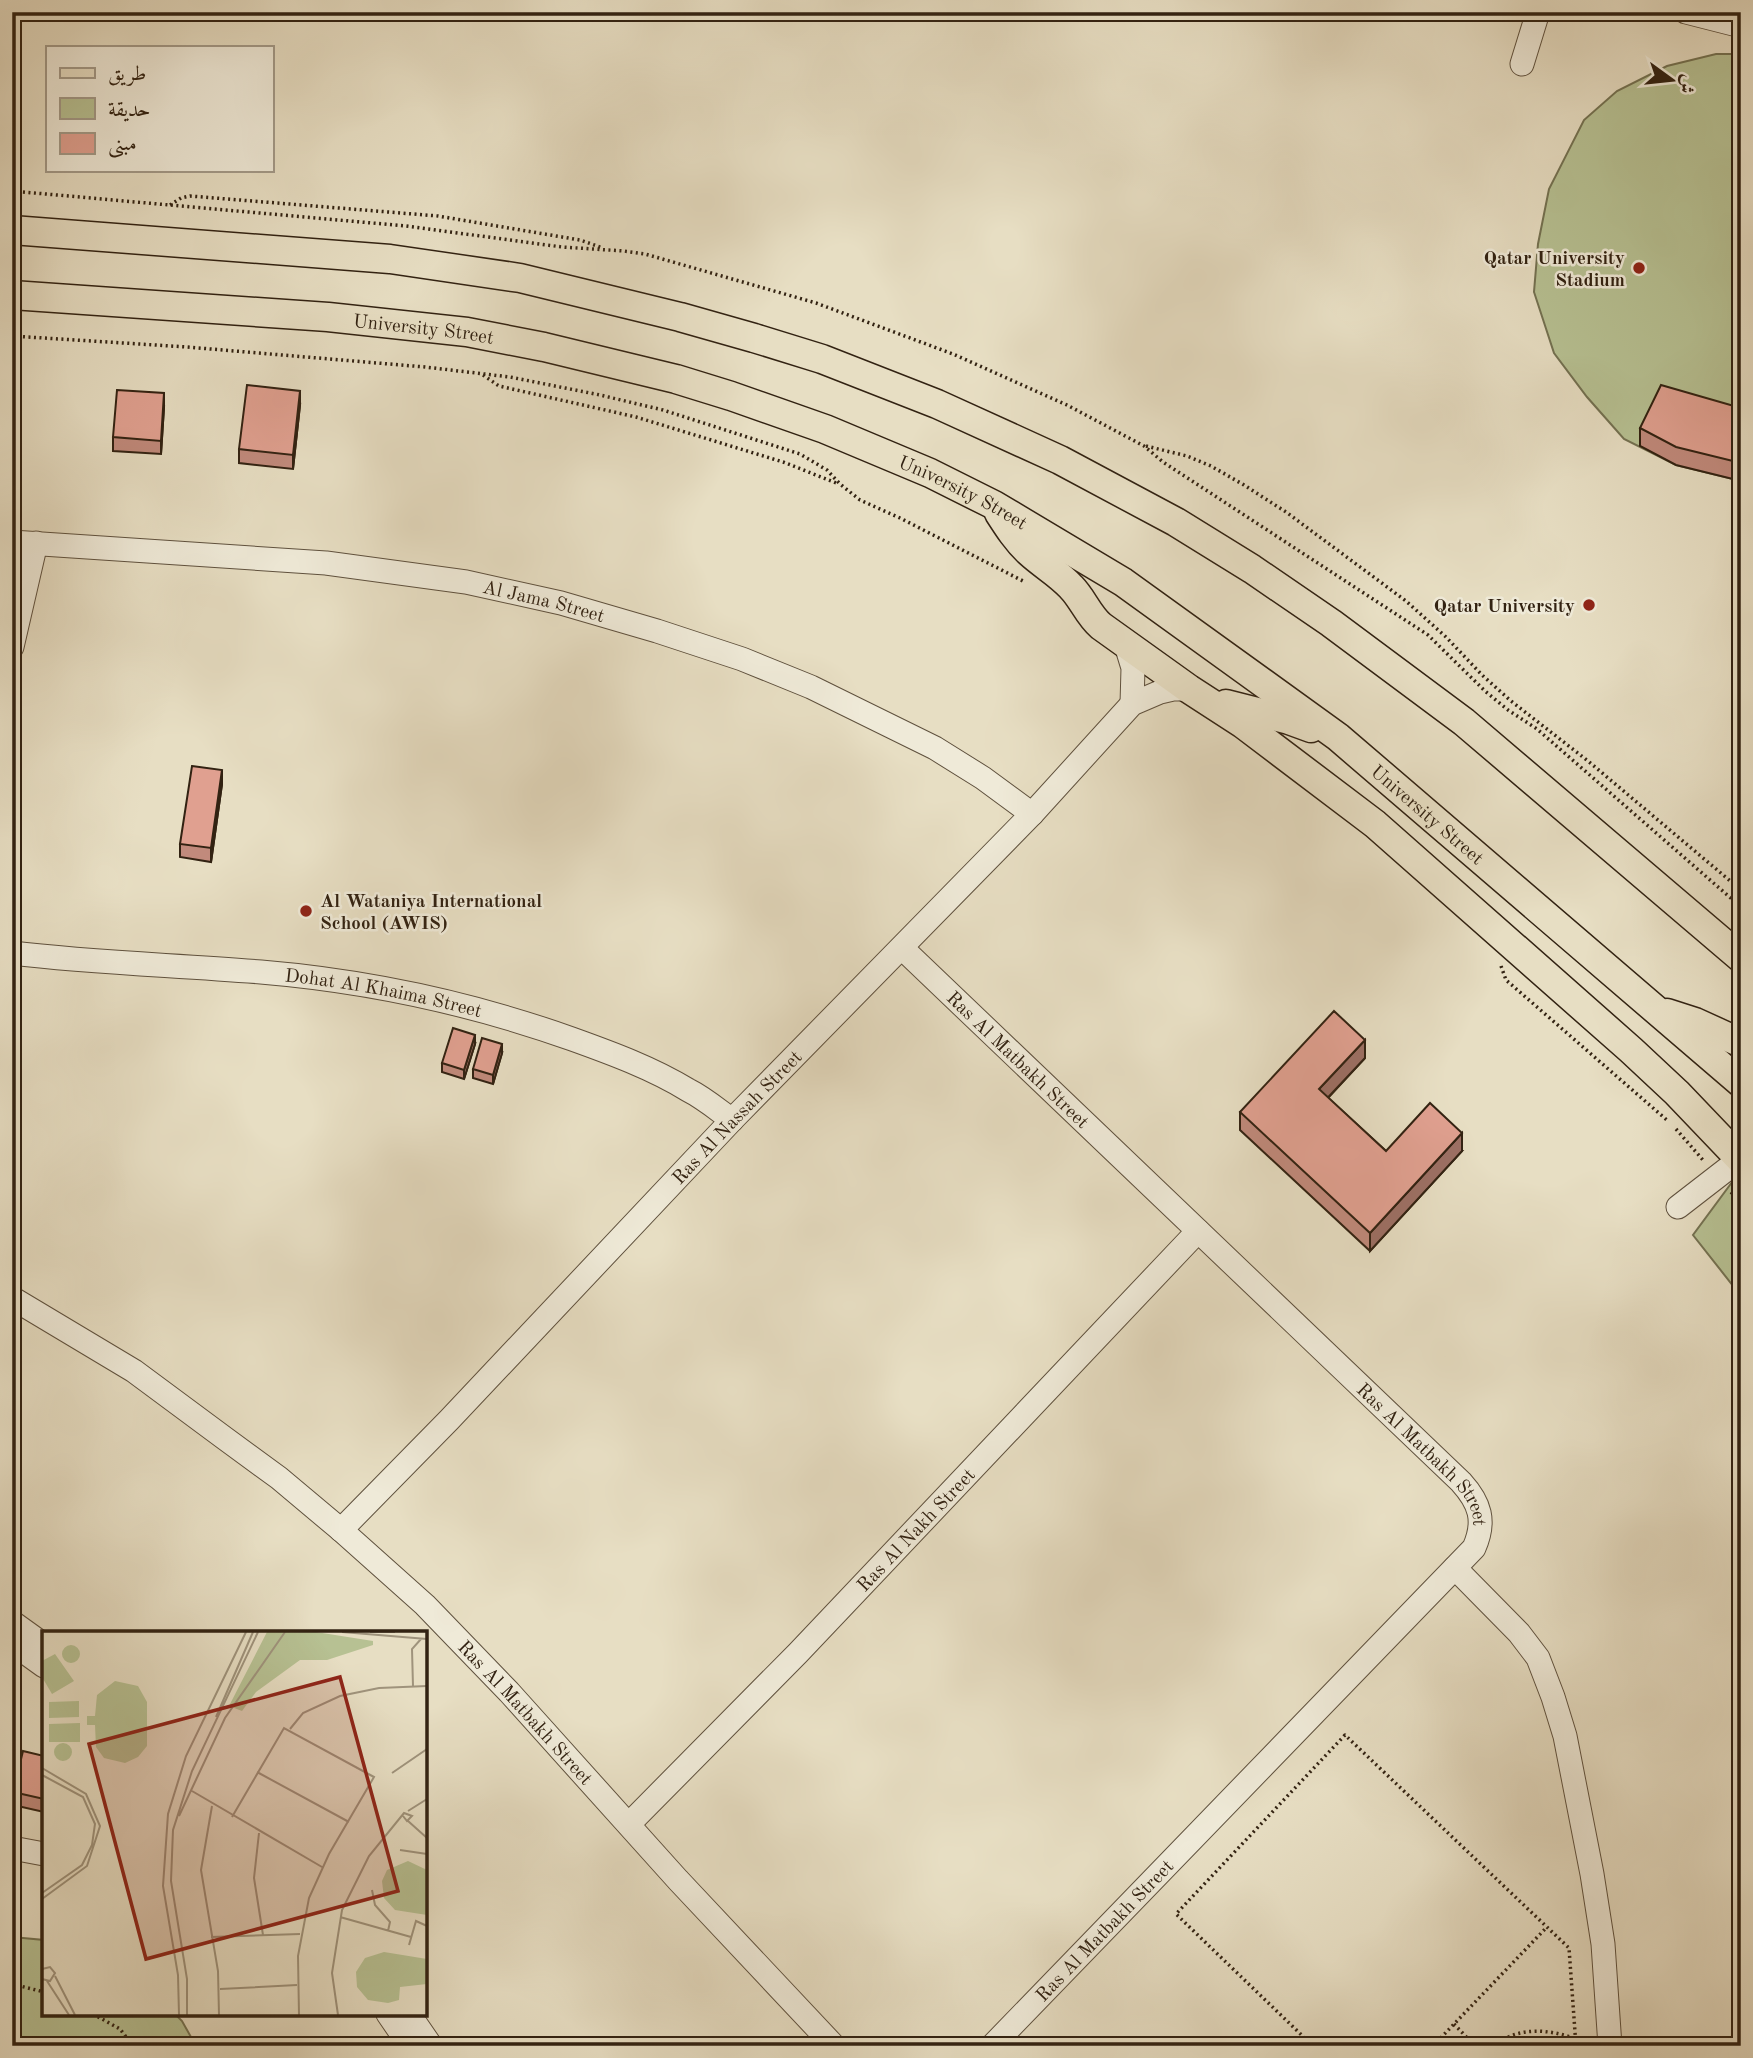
<svg xmlns="http://www.w3.org/2000/svg" width="1753" height="2058" viewBox="0 0 1753 2058" font-family="'Old Standard TT',Amiri,serif">
<rect width="100%" height="100%" fill="#e7dec3"/>
<filter id="stains"><feTurbulence type="fractalNoise" baseFrequency=".00286" numOctaves="4"/><feColorMatrix values="0 0 0 0 .2 0 0 0 0 .09 0 0 0 0 .02 0 0 0 .5 -.17"/></filter>
<radialGradient id="worn" r=".72"><stop offset=".6" stop-color="#630" stop-opacity="0"/><stop offset="1" stop-color="#630" stop-opacity=".3"/></radialGradient>
<g fill="#b7c193" stroke="#747252" stroke-width="2">
<path d="M1716,54h25v427l-65,-16 -52,-26 -37,-42 -33,-44 -20,-61 4,-48 11,-55 35,-69 33,-29 50,-25z"/>
<path d="M1741,1170v126l-48,-61z"/>
<path d="M12,1937l32,3v74h131l7,7 14,25h-184z"/>
</g>
<g fill="none" stroke-linecap="round" stroke-linejoin="round">
<defs>
<g id="minor">
<path d="M1686,12l55,14"/>
<path d="M1522,64l16,-52"/>
<path id="s1" d="M12,542l314,21 140,19 95,21 96,28 85,28 69,28 124,61 48,30 49,36"/>
<path d="M1126,645l7,23 -1,36"/>
<path d="M12,647l24,-104"/>
<path id="s2" d="M902,948l559,534c19,21 25,39 13,66l-482,498"/>
<path id="s3" d="M12,953c83,10 166,12 249,19 107,9 210,31 311,67 39,14 80,29 116,51 16,8 30,20 44,30"/>
<path d="M1678,1207l62,-48"/>
<path id="s4" d="M12,1298l122,73 89,66 56,41 62,52 84,75 84,87 169,188 156,166"/>
<path id="s5" d="M341,1530l108,-110 283,-300 300,-306 100,-110 28,-12 13,-3h16"/>
<path d="M1455,1568l64,65 19,25 15,39 12,39 27,138 11,70 7,102"/>
<path d="M12,1622l32,23"/>
<path d="M12,1643l32,23"/>
<path id="s6" d="M629,1824l169,-171 400,-422"/>
<path d="M12,1848l32,6"/>
<path d="M388,2014l22,32"/>
<path d="M409,2014l22,32"/>
</g>
<g id="major">
<path d="M12,230l378,29 130,19 160,39 74,21 68,21 115,45 123,56 116,62 76,47 79,54 133,99 277,236"/>
<path id="s7" d="M12,295l316,22 139,15 77,15 132,32 55,17 94,33 105,44 64,32 129,77 215,155 403,346"/>
<path d="M999,513c9,14 18,28 30,39 14,13 29,21 42,35 12,12 17,28 30,39l88,63 54,35 132,100 256,226 46,43 64,67"/>
<path d="M1226,704l63,16 22,8"/>
<path d="M1667,1013l28,9 46,21"/>
</g>
</defs>
<use href="#minor" stroke="#5f513e" stroke-width="25"/>
<use href="#major" stroke="#322212" stroke-width="31"/>
<g stroke="#322212" stroke-width="3.5" stroke-dasharray="2 3.5" stroke-linecap="butt">
<path d="M12,191l394,35 156,21 62,4 21,3 171,49 137,51 114,51 77,41 19,16 265,173 57,56 23,19 29,19 204,178"/>
<path d="M170,205l11,-7 9,-2 248,20 142,24 23,8"/>
<path d="M12,336l175,11 238,20 85,10 90,18 63,15 137,44 27,16 13,14 20,16 40,18 123,63"/>
<path d="M483,375l16,11 137,31 147,45 56,22"/>
<path d="M1146,446l41,10 24,10 33,19 42,27 120,89 40,36 36,38 29,26 77,60 153,129"/>
<path d="M1501,966l5,14 162,141"/>
<path d="M1676,1129l27,31"/>
<path d="M1731,1192l10,11"/>
<path d="M12,1984l32,8"/>
<path d="M93,2014l27,15 13,17"/>
<path d="M1454,2024l21,22"/>
<path d="M1313,2046l-137,-132 169,-179 224,213 7,98"/>
<path d="M1433,2046l114,-119"/>
<path d="M1494,2046c24,-20 55,-17 82,-7"/>
</g>
<use href="#minor" stroke="#efead8" stroke-width="23"/>
<use href="#major" stroke="#e7dec3" stroke-width="28"/>
</g>
<g fill="#c18a7c" stroke="#322212" stroke-width="2">
<path d="M300,405l-7,64 -54,-6v-14z"/>
<path d="M164,407l-3,47 -48,-3v-14z"/>
<path d="M1741,408v73l-65,-16 -36,-19v-18z"/>
<path d="M222,784l-11,78 -31,-5v-13z"/>
<path d="M475,1044l-11,35 -22,-7v-9z"/>
<path d="M502,1053l-9,31 -20,-6v-9z"/>
<path d="M1365,1058l-37,40 58,53h76l-92,100 -130,-121v-18z"/>
<path d="M44,1756v56l-31,-7v-13z"/>
</g>
<g fill="#9d7065" stroke="#322212" stroke-width="2">
<path d="M300,391v14l-7,64v-14z"/>
<path d="M164,393v14l-3,47v-13z"/>
<path d="M222,770v14l-11,78v-14z"/>
<path d="M475,1035v9l-11,35v-9z"/>
<path d="M1365,1040v18l-46,49v-18z"/>
<path d="M502,1044v9l-9,31v-9z"/>
<path d="M1462,1133v18l-92,100v-18z"/>
</g>
<g fill="#e0a090" stroke="#322212" stroke-width="2">
<path d="M247,385l53,6 -7,64 -54,-6z"/>
<path d="M1661,385l80,23v55l-65,-16 -36,-19z"/>
<path d="M117,390l47,3 -3,48 -48,-4z"/>
<path d="M192,766l30,4 -11,78 -31,-4z"/>
<path d="M1334,1011l31,29 -46,49 67,62 44,-48 32,30 -92,100 -130,-121z"/>
<path d="M453,1028l22,7 -11,35 -22,-7z"/>
<path d="M482,1038l20,6 -9,31 -20,-6z"/>
<path d="M23,1751l21,5v43l-31,-7z"/>
</g>
<g fill="#8f2418" stroke="#efead8" stroke-width="2.5">
<circle cx="1639" cy="268" r="7"/>
<circle cx="1589" cy="605" r="7"/>
<circle cx="306" cy="911" r="7"/>
</g>
<g text-anchor="middle" stroke-width="5" stroke-linejoin="round" paint-order="stroke">
<g font-size="19" font-weight="bold" fill="#322212" stroke="#efead8" text-anchor="end">
<text x="1625" y="264">Qatar University<tspan x="1625" dy="22">Stadium</tspan></text>
<text x="1575" y="612">Qatar University</text>
<text x="320" y="907" text-anchor="start">Al Wataniya International<tspan x="320" dy="22">School (AWIS)</tspan></text>
</g>
<g font-size="19" fill="#322212" stroke="#efead8">
<text dy="7" stroke="none"><textPath href="#s7" startOffset="413">University Street</textPath></text>
<text dy="7" stroke="none"><textPath href="#s7" startOffset="980">University Street</textPath></text>
<text dy="7" stroke="none"><textPath href="#s1" startOffset="536">Al Jama Street</textPath></text>
<text dy="7" stroke="none"><textPath href="#s7" startOffset="1547">University Street</textPath></text>
<text dy="7" stroke="none"><textPath href="#s3" startOffset="374">Dohat Al Khaima Street</textPath></text>
<text dy="7" stroke="none"><textPath href="#s2" startOffset="161">Ras Al Matbakh Street</textPath></text>
<text dy="7" stroke="none"><textPath href="#s5" startOffset="572">Ras Al Nassah Street</textPath></text>
<text dy="7" stroke="none"><textPath href="#s2" startOffset="728">Ras Al Matbakh Street</textPath></text>
<text dy="7" stroke="none"><textPath href="#s6" startOffset="411">Ras Al Nakh Street</textPath></text>
<text dy="7" stroke="none"><textPath href="#s4" startOffset="663">Ras Al Matbakh Street</textPath></text>
<text transform="translate(1104 1930) rotate(-46)" y="7">Ras Al Matbakh Street</text>
</g>
</g>
<g transform="translate(42 1631)">
<rect width="385" height="385" fill="#e7dec3"/>
<path d="M225,1h49l57,9v4l-46,15h-27l-44,32 -14,19 -13,-5zM20 23a9 9 0 1 1 18 0a9 9 0 1 1-18 0ZM13,23l19,27 -22,13 -10,-17v-16zM73,50l23,5 9,16v44l-9,11 -13,6 -21,-5 -8,-11 -1,-22h-8v-9h8l2,-21zM37,70v16l-30,1v-16zM38,92v19h-31v-18zM12 121a9 9 0 1 1 18 0a9 9 0 1 1-18 0ZM366,230l19,9v45l-32,-5 -11,-12 -2,-17 5,-11zM342,321l43,7v25l-27,3 -1,13 -11,3 -20,-3 -11,-13 -1,-15 9,-14z" fill="#b7c193"/>
<path fill="none" stroke="#9f937c" stroke-width="2" d="M300,1l85,7M328,1h25M371,55l-1,-37 9,-10M174,86l37,-85M248,98l13,-16 37,-17 39,-8 48,-2M0,137l44,26 14,32 -13,40 -45,33M215,141l92,50M350,142l35,-24M0,144l41,22 12,27 -3,21 -10,20 -40,28M150,160l130,76M170,175l-11,64 17,101 1,44M366,180l19,-12M137,185l46,-98 60,-86M190,186l52,-89 90,49 -45,77 -20,44 -11,58 1,59M366,190l19,17M217,202l-5,45 9,57M358,219l27,4M330,259l3,15 15,17 -2,9M298,286l71,20M169,306l89,-3M367,314l7,-24 11,5M0,338l8,-2 5,6 -5,8 -8,-2M13,345l20,39M5,350l22,34M178,358l77,-4M137,384l-1,-40 -15,-89 5,-72 18,-58 60,-124M145,384v-36l-16,-98 2,-51 19,-59 66,-139M296,384l-6,-42 10,-63 27,-54 35,-43 8,3 -5,5 -4,-5"/>
<path fill="#8f2418" fill-opacity="0.15" stroke="#8f2418" stroke-width="3.5" d="M298,46l58,214 -252,68 -57,-215z"/>
<rect width="385" height="385" fill="none" stroke="#322212" stroke-width="3.5"/>
</g>
<rect width="1753" height="2058" fill="none" stroke="#e7dec3" stroke-width="42"/>
<rect x="14" y="14" width="1725" height="2030" fill="none" stroke="#322212" stroke-width="3.5"/>
<rect x="21" y="21" width="1711" height="2016" fill="none" stroke="#322212" stroke-width="2"/>
<rect x="46" y="46" width="228" height="126" fill="#efead8" stroke="#a39a89" stroke-width="2"/>
<rect x="60" y="68" width="35" height="10" fill="#e7dec3" stroke="#a39a89" stroke-width="2"/>
<text x="108" y="80" font-size="21" fill="#322212">طريق</text>
<rect x="60" y="98" width="35" height="21" fill="#b7c193" stroke="#a39a89" stroke-width="2"/>
<text x="108" y="116" font-size="21" fill="#322212">حديقة</text>
<rect x="60" y="133" width="35" height="21" fill="#e0a090" stroke="#a39a89" stroke-width="2"/>
<text x="108" y="150" font-size="21" fill="#322212">مبنى</text>
<g transform="translate(1672 80) rotate(105)" stroke="#efead8" stroke-width="5" paint-order="stroke">
<path d="M0-5L12 26L0 18L-12 26Z" fill="#322212"/>
<text y="-10" font-size="19" font-weight="bold" text-anchor="middle" fill="#322212">ش</text>
</g>
<rect width="100%" height="100%" filter="url(#stains)"/>
<rect width="100%" height="100%" fill="url(#worn)"/>
</svg>
